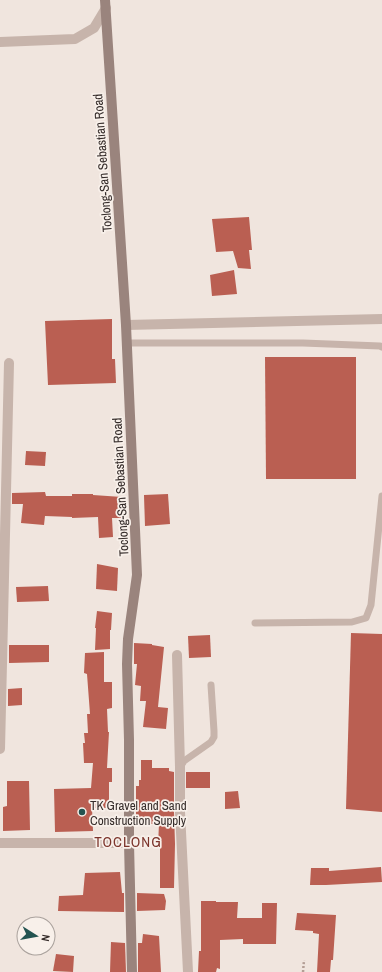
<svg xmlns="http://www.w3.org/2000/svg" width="382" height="972" viewBox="0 0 382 972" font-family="'Archivo Narrow',sans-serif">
<rect width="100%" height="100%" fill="#f0e5de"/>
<g fill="#ba5f52">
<path d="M249,217l3,33h-3l2,19 -13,-1 -5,-17 -17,1 -4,-33z"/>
<path d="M234,270l3,24 -25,2 -2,-21z"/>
<path d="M112,319v40h3l1,24 -68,2 -3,-64z"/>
<path d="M265,357h91v122h-90z"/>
<path d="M26,451l20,1 -1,14 -20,-1z"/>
<path d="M45,492l1,4h26v-2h21v1l29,2 -1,21h-9l1,19 -14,1 -1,-21 -26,1v-1l-27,-1 -1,9 -23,-2 2,-19h-11v-11z"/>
<path d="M168,494l2,30 -25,2 -1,-31z"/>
<path d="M97,564l21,4 -1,23 -21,-2z"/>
<path d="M48,586l1,15 -32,1 -1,-15z"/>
<path d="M97,611l15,2 -1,17h-1v19l-15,1 1,-22h-1z"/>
<path d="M351,633l31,1v178l-36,-3z"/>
<path d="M210,635l1,22 -22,1 -1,-22z"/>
<path d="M134,643l18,1v1l12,2 -6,60 10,1 -2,21 -23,-2 3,-26h-6l1,-15 -6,-1 2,-21h-3z"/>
<path d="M9,645h40v17l-40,1z"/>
<path d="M104,652v30h8v26l-5,1 1,23h1l-2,36h5v14h-3v26h-17l1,23 -38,1 -1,-43 37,-1 2,-25h-9l-1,-20h2l-1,-10h4l-1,-19h3l-3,-40 -3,-1 1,-20z"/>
<path d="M22,688v17l-14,1v-17z"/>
<path d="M141,760h11v8h17v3l5,1v40l1,32 -1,44h-14v-43h-2l1,-21h-23v-38h3v-6h2z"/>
<rect x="186" y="772" width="24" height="16"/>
<path d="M7,781h22l1,49 -27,1v-24l4,-1z"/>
<path d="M238,791l2,17 -15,1v-17z"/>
<path d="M381,867l1,15 -56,3h-16l1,-17h18v3z"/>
<path d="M120,872l2,21h2v19l-66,-1 1,-15 24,-1 2,-22z"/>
<path d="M137,893l27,1 2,7 -1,9 -28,1z"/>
<path d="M201,901h15v1h22l-1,16h25v-15h15l-1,41h-33v-5l-23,1v29l-3,-1 -1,4h-18l1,-21h2z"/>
<path d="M297,913l39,2 -3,45h-2l-1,12h-13l2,-38 -6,-1v-2l-18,-1z"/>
<path d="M143,934l16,2 2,36h-23v-29h4z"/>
<path d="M111,942l14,1 1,29h-16z"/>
<path d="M56,954l18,2 -1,16 -20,-1z"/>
</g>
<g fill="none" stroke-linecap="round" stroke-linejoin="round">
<path stroke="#b39e95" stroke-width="2.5" stroke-dasharray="2 2" stroke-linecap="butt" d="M303,972l1,-12"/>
<g stroke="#c7b4ab" stroke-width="7">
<path d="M127,343h176l77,3 2,1"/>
<path d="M255,623l97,-1 14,-4 5,-13 11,-109"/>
<path d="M180,767l4,-6 27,-19 3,-5v-6l-3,-46"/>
</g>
<g stroke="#c7b4ab" stroke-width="10">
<path d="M0,42l75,-3 19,-11 12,-20"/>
<path d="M126,325l256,-6"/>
<path d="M177,655l3,112v45l8,160"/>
<path d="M0,749l9,-386"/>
<path d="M0,843h129"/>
</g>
<path stroke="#9a847d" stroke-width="10" d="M105,0l21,325 11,250 -9,64 -1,25 2,76v103l3,129"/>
</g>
<circle fill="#235350" stroke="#f8f0ea" stroke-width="1.5" cx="82" cy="812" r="4"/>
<g text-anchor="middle" stroke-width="3.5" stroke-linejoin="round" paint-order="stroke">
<g font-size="13" fill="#352c2a" stroke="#f8f0ea">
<text transform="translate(102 163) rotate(-94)" y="5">Toclong-San Sebastian Road</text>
<text transform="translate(120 487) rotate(-93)" y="5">Toclong-San Sebastian Road</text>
</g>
<g font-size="13" fill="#352c2a" stroke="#f8f0ea" text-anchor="start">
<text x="90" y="810">TK Gravel and Sand<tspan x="90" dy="15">Construction Supply</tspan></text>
</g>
<g font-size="15" letter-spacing="1" fill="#7c342b" stroke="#f8f0ea">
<text x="128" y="847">TOCLONG</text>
</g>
</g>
<g transform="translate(36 936) rotate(101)"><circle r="19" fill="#f8f0ea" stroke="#aaa29d"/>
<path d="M0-3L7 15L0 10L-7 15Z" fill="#235350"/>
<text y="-6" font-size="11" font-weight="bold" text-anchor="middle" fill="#352c2a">N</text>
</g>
</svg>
